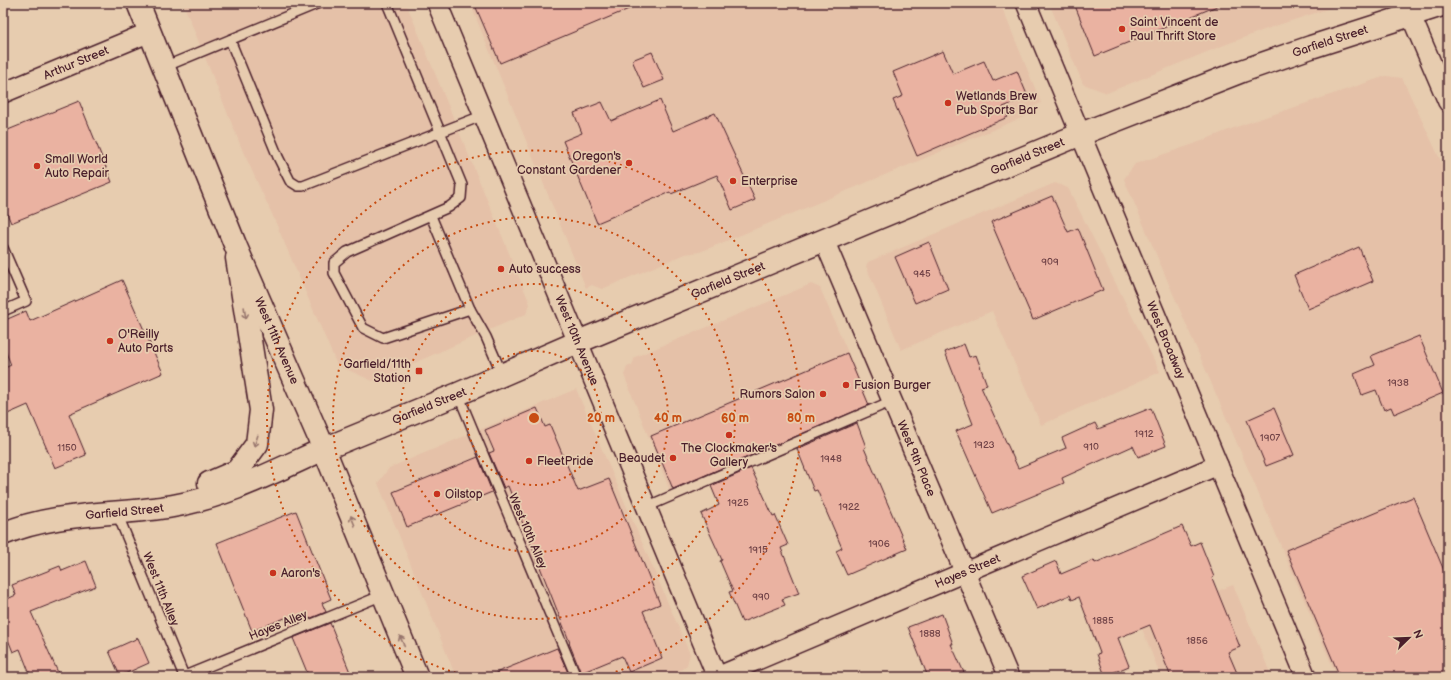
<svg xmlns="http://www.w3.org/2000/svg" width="1451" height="680" viewBox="0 0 1451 680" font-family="'Balsamiq Sans',sans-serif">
<rect width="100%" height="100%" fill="#e7ccaf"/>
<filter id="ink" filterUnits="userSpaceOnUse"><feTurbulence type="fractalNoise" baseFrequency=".025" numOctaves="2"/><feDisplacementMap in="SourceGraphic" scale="8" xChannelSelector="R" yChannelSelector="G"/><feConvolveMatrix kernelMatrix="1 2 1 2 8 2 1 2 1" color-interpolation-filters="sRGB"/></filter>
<g filter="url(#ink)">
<g fill="#e5c1a8">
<path d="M183,3h223l124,301 -4,10 -153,67 -36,-16 -65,-151 -30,-65z"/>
<path d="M470,3h530l41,100 -12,6 -3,7 -326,136 -15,2 -83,35 -10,-4 -6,3z"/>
<path d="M1049,3h297l-74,24 -53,20 -112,46 -24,-9z"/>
<path d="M1386,76l16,2 46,98v501h-111l-213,-498 11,-15 59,-20 45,-18z"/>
<path d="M1055,183l13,5 92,184 -119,53 -49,-114 -91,39 -35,-84 2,-4z"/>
<path d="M811,284l9,4 55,127 -201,86 -50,-126 3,-8 5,-2 3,-8z"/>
<path d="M576,389l114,265 -3,11 -6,5 -17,7h-208l-78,-194 11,-15z"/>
<path d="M1233,585l39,92h-111l-22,-56z"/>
</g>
<g fill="#eab2a1" stroke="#4a1f2b">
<path d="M474,3h169l-143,60z"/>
<path d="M1074,3h148v1l-127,52z"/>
<path d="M943,51l10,23 31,-13 9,20 24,-10 11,26 -25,10 5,10 -91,39 -24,-56 10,-4 -10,-24z"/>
<path d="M652,52l12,28 -20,8 -12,-28z"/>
<path d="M660,100l13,31 42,-18 40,87 -23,10 -15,-35 -46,19 -1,-2 -73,31 -34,-82 19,-8 -8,-20 28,-11 9,19z"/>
<path d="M79,101l33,81 -101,41 -8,-19v-72z"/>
<path d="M1052,196l16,36 10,-4 25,62 -70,30 -42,-98z"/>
<path d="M929,242l19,47 -33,14 -20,-46z"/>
<path d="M1359,247l14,34 -65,28 -14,-34z"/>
<path d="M122,280l41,93 -94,41 17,41 -31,13 -27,-63 -25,11v-47l8,-4 -8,-20v-24l23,-10 4,10z"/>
<path d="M1419,336l24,57 -49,21 -3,-7 -7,3 -8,-20 -14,5 -8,-21 21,-9 -4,-9z"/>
<path d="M964,344l5,13 7,-2 11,30 -6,2 37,81 48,-20 -4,-10 33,-15 3,6 53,-21 15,38 -28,11 -5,-11 -71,32 2,5 -72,30 -36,-82 17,-7 -28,-72z"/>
<path d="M847,353l22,52 -196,84 -22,-53z"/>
<path d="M537,408l8,19 5,-2 28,66 31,-12 51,125 -17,7 19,47 -33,14 -7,-16 -41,17 -12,-30h1l-62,-157 -4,2 -15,-35 5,-2 -9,-21z"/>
<path d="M1274,408l20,47 -28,11 -19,-46z"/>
<path d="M857,423l9,24 -2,1 43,101 -60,26 -11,-24 6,-3 -25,-58 -3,1 -17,-42z"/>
<path d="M478,457l14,35 -85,35 -14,-35z"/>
<path d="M751,468l22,48 2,-1 13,30 -7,3 18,45 -17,6 3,6 -43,17 -13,-30 4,-1 -13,-30 2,-1 -21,-46 18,-9 -8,-19z"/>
<path d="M1413,497l35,83v97h-108l-54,-127z"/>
<path d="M296,511l35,88 -9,4 4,9 -37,15 -4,-9 -33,13 -35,-88z"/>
<path d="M1182,526l9,20 9,-4 14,35 -2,1 28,69 -12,5 9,21 -10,4h-56l-21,-52 -32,13 11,28 -24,10 -8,-22 3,-1 -21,-56 -7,3 -2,-5 -33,14 -15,-33 34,-15 5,13 33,-14 1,3z"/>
<path d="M86,561l10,25 -65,26 29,65h-29l-11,-28 -7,3 -10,-25v-26l13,-6 -4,-10 48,-19 2,5z"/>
<path d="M942,614l11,30h-2l15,33h-38l-20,-50z"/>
<path d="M330,623l22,54h-43l-16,-39z"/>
<path d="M138,638l11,25 -29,13 -11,-25z"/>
<path d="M557,648l13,29h-82v-1z"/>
</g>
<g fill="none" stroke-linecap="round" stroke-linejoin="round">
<defs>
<g id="lane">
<path d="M387,3l75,182 -1,13 -12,9 -102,45 -13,11v10l29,55 20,10 87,-29 -39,-93"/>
<path d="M230,40l48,117 12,24 8,5h5l181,-71"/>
<path d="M164,67l155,-64"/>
<path d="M3,248l23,53 -23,10"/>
<path d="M470,309l16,28 16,37"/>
<path d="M458,394l118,283"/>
<path d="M646,507l246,-106"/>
<path d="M117,513l67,163"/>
<path d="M182,677l201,-82"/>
</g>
<g id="street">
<path id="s1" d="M437,3c94,224 186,450 280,674"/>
<path id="s2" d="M1026,3l280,674"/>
<path d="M1411,16l37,86"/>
<path id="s3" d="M3,93l147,-61"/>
<path id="s4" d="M824,240l185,437"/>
<path id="s5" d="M717,677l501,-212"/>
</g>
<g id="secondary">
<path d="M209,483l28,-12 20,-27 4,-34 -24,-152"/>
<path id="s6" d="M3,534c54,-23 113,-18 170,-28 53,-9 102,-35 151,-57l93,228"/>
</g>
<g id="primary">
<path id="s7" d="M138,3l98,244 88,202 134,-55 120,-52 503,-208 161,-63 69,-24 137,-44"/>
</g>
</defs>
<use href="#lane" stroke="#4a1f2b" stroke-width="12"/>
<use href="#street" stroke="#4a1f2b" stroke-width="22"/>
<use href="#secondary" stroke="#4a1f2b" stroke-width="25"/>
<use href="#primary" stroke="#4a1f2b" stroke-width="25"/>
<use href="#lane" stroke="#e7ccaf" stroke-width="9"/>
<use href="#street" stroke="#e7ccaf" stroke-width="19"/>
<use href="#secondary" stroke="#e7ccaf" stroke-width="22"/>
<use href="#primary" stroke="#e7ccaf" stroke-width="22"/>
</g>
<defs><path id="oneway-shaft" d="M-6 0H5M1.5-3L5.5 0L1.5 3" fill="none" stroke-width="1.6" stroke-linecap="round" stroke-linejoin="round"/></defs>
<g stroke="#98766d">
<use href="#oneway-shaft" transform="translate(245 313) rotate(82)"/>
<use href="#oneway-shaft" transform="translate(256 441) rotate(108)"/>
<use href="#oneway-shaft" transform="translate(353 521) rotate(-112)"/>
<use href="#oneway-shaft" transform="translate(402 641) rotate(-113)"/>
</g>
</g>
<g fill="none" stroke="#c84d12" stroke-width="2" stroke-dasharray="2 4">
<circle cx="534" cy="418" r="67"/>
<circle cx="534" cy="418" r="134"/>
<circle cx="534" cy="418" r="201"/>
<path d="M467 676A267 267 0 1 1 601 676"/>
</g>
<g fill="#c8321e" stroke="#e7ccaf" stroke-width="1.5">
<circle cx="1122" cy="29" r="4"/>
<circle cx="948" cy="103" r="4"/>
<circle cx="629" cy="163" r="4"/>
<circle cx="37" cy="166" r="4"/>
<circle cx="733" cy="181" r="4"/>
<circle cx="501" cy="269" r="4"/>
<circle cx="110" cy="341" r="4"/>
<rect x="415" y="367" width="8" height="8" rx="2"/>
<circle cx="846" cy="385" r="4"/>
<circle cx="823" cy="394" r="4"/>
<circle cx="729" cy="435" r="4"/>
<circle cx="673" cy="458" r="4"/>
<circle cx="529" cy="461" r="4"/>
<circle cx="437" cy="494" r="4"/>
<circle cx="273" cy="573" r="4"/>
</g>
<g text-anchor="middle" stroke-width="3.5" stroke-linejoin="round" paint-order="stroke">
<g font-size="10" fill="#724448">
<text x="1050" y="265">909</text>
<text x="922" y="277">945</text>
<text x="1398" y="386">1938</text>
<text x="1144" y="437">1912</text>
<text x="1270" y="441">1907</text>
<text x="984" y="448">1923</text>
<text x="1091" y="450">910</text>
<text x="67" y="451">1150</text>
<text x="831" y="462">1948</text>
<text x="738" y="506">1925</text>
<text x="849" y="510">1922</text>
<text x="879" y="547">1906</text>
<text x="758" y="553">1915</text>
<text x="761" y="600">990</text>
<text x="1103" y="624">1885</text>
<text x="930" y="637">1888</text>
<text x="1197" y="644">1856</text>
</g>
<g font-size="12" fill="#4a1f2b" stroke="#e7ccaf" text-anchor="start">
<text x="1130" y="26">Saint Vincent de<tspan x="1130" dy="14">Paul Thrift Store</tspan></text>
<text x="956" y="100">Wetlands Brew<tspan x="956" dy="14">Pub Sports Bar</tspan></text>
<text x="621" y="160" text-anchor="end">Oregon's<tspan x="621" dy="14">Constant Gardener</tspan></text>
<text x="45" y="163">Small World<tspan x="45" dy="14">Auto Repair</tspan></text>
<text x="741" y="185">Enterprise</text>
<text x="509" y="273">Auto success</text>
<text x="118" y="338">O'Reilly<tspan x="118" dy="14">Auto Parts</tspan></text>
<text x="411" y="368" text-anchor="end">Garfield/11th<tspan x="411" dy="14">Station</tspan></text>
<text x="854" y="389">Fusion Burger</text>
<text x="815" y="398" text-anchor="end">Rumors Salon</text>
<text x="729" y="452" text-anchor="middle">The Clockmaker's<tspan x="729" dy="14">Gallery</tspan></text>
<text x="665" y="462" text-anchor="end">Beaudet</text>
<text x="537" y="465">FleetPride</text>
<text x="445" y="498">Oilstop</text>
<text x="281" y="577">Aaron's</text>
</g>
<g font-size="12" fill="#4a1f2b" stroke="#e7ccaf">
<text dy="4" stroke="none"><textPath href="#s7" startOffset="1569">Garfield Street</textPath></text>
<text dy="4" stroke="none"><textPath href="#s3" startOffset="79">Arthur Street</textPath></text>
<text dy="4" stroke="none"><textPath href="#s7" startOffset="1245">Garfield Street</textPath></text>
<text dy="4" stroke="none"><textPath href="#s7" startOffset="921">Garfield Street</textPath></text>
<text dy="4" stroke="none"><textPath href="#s1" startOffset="365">West 10th Avenue</textPath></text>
<text dy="4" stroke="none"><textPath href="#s2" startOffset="365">West Broadway</textPath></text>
<text dy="4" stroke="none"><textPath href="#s7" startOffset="365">West 11th Avenue</textPath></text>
<text dy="4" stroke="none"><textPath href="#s7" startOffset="597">Garfield Street</textPath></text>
<text dy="4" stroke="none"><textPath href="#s4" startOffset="237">West 9th Place</textPath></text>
<text dy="4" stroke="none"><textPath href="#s6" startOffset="124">Garfield Street</textPath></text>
<text transform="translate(528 531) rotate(67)" y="4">West 10th Alley</text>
<text dy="4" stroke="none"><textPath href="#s5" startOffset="272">Hayes Street</textPath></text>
<text transform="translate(161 589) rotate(68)" y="4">West 11th Alley</text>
<text transform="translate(278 625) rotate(-22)" y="4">Hayes Alley</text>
</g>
</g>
<circle cx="534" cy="418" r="6" fill="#c84d12" stroke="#e7ccaf" stroke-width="2"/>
<g font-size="12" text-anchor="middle" font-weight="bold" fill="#c84d12" stroke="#e7ccaf" stroke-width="3.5" stroke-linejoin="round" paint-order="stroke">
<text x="601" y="422">20 m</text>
<text x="668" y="422">40 m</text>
<text x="735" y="422">60 m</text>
<text x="801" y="422">80 m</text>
</g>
<rect width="1451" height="680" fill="none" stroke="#e7ccaf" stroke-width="16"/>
<rect x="8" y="8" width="1435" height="664" fill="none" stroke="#4a1f2b" stroke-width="1.5" filter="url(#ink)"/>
<g transform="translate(1409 638) rotate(67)" stroke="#e7ccaf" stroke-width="3" paint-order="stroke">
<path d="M0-3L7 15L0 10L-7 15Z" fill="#4a1f2b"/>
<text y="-6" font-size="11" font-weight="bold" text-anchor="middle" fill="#4a1f2b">N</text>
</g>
</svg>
